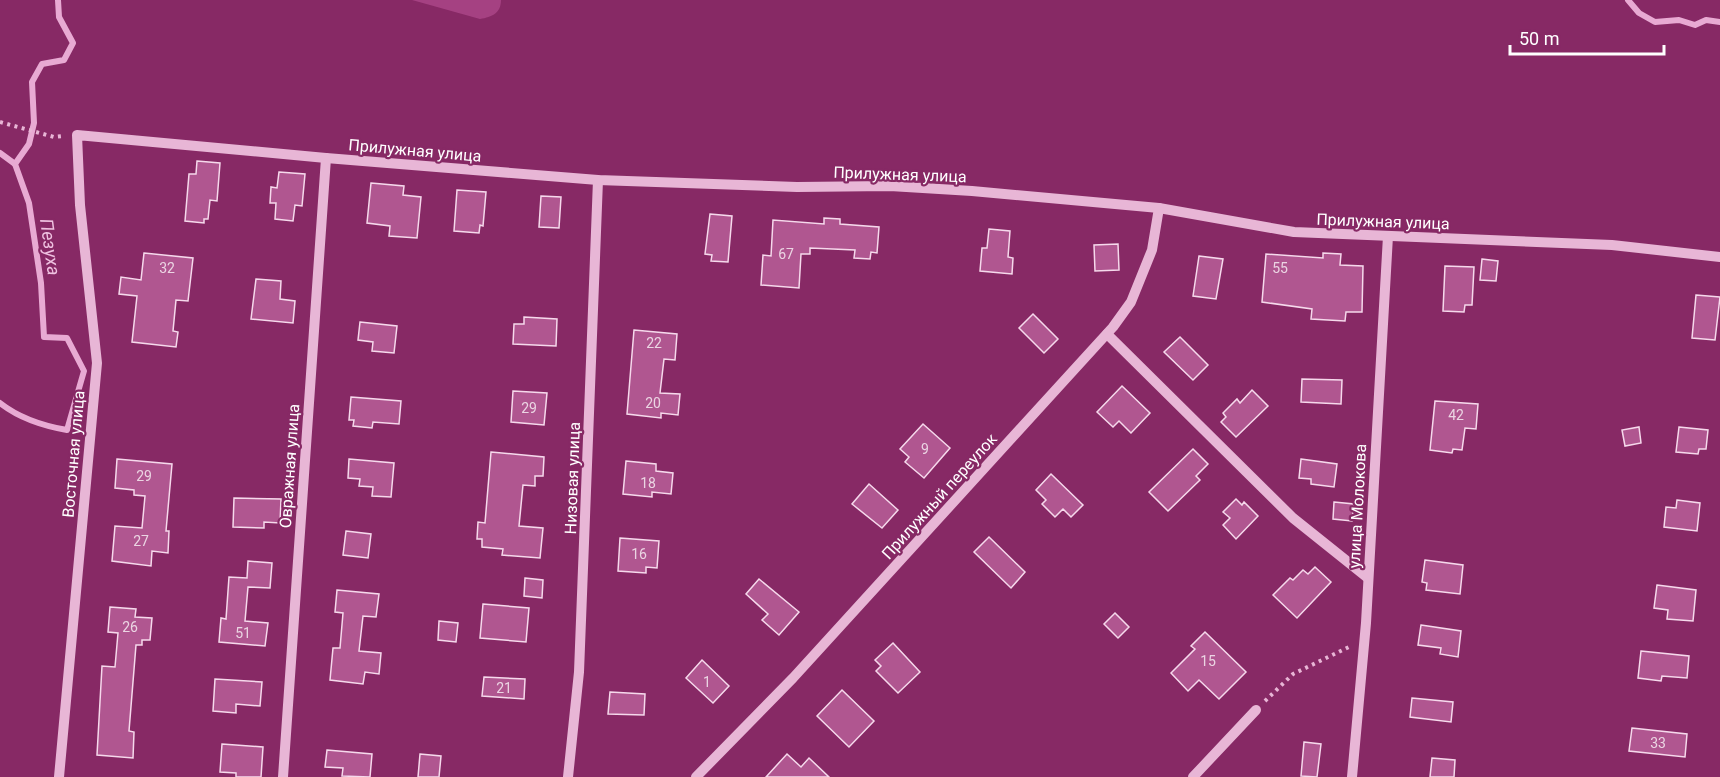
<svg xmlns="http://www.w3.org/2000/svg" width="1720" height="777" viewBox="0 0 1720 777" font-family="Roboto,sans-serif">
<rect width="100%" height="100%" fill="#872965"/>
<path fill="#a54182" d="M412,0h89c0,13 -9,17 -21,19z"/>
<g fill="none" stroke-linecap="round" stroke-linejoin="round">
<g stroke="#e8aad3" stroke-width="6">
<path d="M1628,0l11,13 16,9 24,-2 16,5 11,-5 14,2"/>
<path d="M0,153l15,11"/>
<path d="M0,403c19,15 44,23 67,27l17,-59 -17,-33 -23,-1 -3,-54 -12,-80 -14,-39 14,-20 5,-21 -2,-41 10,-18 22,-4 9,-17 -14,-26 -1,-17"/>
</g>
</g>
<g fill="#b05690" stroke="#f6d9ec" stroke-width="1.5">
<path d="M197,161l23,2 -3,38 -7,-1 -2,19h-4v4l-19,-2 4,-47h7z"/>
<path d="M279,172l26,2 -3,32 -7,-1 -2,16 -18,-2 1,-16h-6l1,-16 6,1z"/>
<path d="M371,183l33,3 -1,9 18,2 -4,41 -28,-2 1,-10 -23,-3z"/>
<path d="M457,190l29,2 -3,34 -3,-1 -1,8 -25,-2z"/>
<path d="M541,196l20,1 -2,31 -20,-1z"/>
<path d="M710,214l22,2 -4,46 -17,-1 1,-6 -7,-1z"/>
<path d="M824,218l16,1v5l39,3 -2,26 -6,-1 -1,7 -16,-1 1,-8 -45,-2v6h-9l-2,34 -38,-3 2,-30 8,1 2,-36 51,4z"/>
<path d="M989,229l21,2 -2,26 5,1 -1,16 -32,-3 2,-23h5z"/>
<path d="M1118,244l1,26 -24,1 -1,-26z"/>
<path d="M144,253l49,5 -5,43 -12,-1 -3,31 5,1 -2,15 -44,-5 5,-46 -18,-2 2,-17 20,3z"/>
<path d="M1323,253l18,1 -1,11 23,1 -1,46h-16l-1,9 -34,-2 1,-10 -50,-7 4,-48 57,4z"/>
<path d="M1199,256l24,3 -7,40 -23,-3z"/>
<path d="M1482,259l16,2 -2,20 -16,-1z"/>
<path d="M1445,266l29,1 -2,38h-7l-1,7 -21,-1z"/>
<path d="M256,279l25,2 -1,18 15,2 -2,22 -42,-4z"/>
<path d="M1696,295l24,2 -5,43 -23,-2z"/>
<path d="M1033,314l25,25 -14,14 -25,-25z"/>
<path d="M524,317l33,2 -1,27 -43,-2 1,-20h10z"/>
<path d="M360,322l37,4 -3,27 -22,-2 1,-9 -15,-2z"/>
<path d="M634,330l43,4 -2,26 -11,-1 -4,34 20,1 -2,21 -17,-2v5l-34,-4z"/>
<path d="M1180,337l28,28 -15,15 -29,-28z"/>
<path d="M1302,379l40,1 -1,24 -40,-2z"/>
<path d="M1122,386l28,27 -19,20 -12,-12 -6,6 -16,-15z"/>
<path d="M1252,390l16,16 -32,31 -15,-15 5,-5 -3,-4 14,-14 3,4z"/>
<path d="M513,391l34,2 -3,32 -33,-3z"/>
<path d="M351,397l50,4 -2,23 -26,-2 -1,6 -19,-2 1,-6h-5z"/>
<path d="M1435,401l43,3 -2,25 -11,-1 -3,22 -9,-1 -1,4 -22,-3z"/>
<path d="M923,424l27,24 -26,30 -19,-16 4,-5 -9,-8z"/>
<path d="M1639,427l2,16 -16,3 -3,-16z"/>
<path d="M1679,427l29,3 -2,19h-7l-1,5 -22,-2z"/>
<path d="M1193,449l15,15 -12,12 4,4 -32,31 -19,-19z"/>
<path d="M491,452l53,5 -1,19h-8v10l-12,-1 -4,41 24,2 -3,30 -38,-3 1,-6 -21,-2v-8h-5l1,-17 7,1z"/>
<path d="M117,459l55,5 -6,67h3l-1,22 -16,-2 -1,15 -39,-5 3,-35 27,2 3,-32 -11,-1v-5l-19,-2z"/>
<path d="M349,459l45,4 -3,34 -19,-1 1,-9 -14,-1 1,-7 -12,-1z"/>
<path d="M1301,459l36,5 -3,23 -23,-3v-5l-12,-1z"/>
<path d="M626,461l30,3v7l17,2 -2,21 -19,-2v5l-29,-3z"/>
<path d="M1051,474l32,31 -12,12 -8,-8 -8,8 -13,-13 4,-4 -10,-10z"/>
<path d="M869,484l29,26 -16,18 -30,-24z"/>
<path d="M234,498l47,1 -1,24 -16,-1v6l-31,-1z"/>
<path d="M1236,499l6,6 2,-3 14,14 -22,23 -13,-14 7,-7 -7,-6z"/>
<path d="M1677,500l23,3 -3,28 -33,-4 2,-20 10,1z"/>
<path d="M1334,502l20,2 -2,17 -19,-2z"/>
<path d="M346,531l25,3 -3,24 -25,-3z"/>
<path d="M989,537l36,35 -14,16 -37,-36z"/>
<path d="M620,538l39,3 -2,27 -11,-1v6l-28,-2z"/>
<path d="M1425,560l38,5 -3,29 -34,-4 1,-7 -5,-1z"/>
<path d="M248,561l24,2 -2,25 -22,-1 -3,34 23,2 -3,23 -46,-4 2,-24 5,1 3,-42 18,1z"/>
<path d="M1315,567l16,15 -34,36 -24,-23 17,-17 3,2 10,-10 5,4z"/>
<path d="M525,578l18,2 -1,18 -18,-2z"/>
<path d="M759,579l40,33 -20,23 -17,-15 6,-6 -22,-20z"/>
<path d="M1657,585l39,5 -3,31 -26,-2 1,-9 -14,-2z"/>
<path d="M337,590l42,4 -3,23 -13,-1 -4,35 22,2 -2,21 -14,-2 -2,12 -33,-4 3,-32h7l3,-35 -8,-1z"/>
<path d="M483,604l46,4 -3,34 -46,-4z"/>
<path d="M110,607l26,2 -1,8 17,1 -2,22h-8v5h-6l-7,86 5,1 -1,26 -36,-3 5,-89 13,1 3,-34 -10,-1z"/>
<path d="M1115,613l14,14 -11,11 -14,-14z"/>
<path d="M439,621l19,2 -2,19 -18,-2z"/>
<path d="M1421,625l40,6 -3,26 -18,-3 1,-6 -23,-3z"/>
<path d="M1205,632l41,40 -27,27 -20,-19 -11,11 -17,-18 24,-24 -4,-3z"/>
<path d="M893,643l27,29 -22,21 -22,-22 5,-5 -6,-6z"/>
<path d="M1641,651l48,5 -2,22 -25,-2 -1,5 -23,-3z"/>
<path d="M702,660l27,26 -16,17 -27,-25z"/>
<path d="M484,677l41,2 -1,20 -42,-3z"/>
<path d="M215,679l47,3 -2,24 -24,-2v9l-23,-2z"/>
<path d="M842,690l32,31 -25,26 -32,-31z"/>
<path d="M610,692l35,2 -1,21 -36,-1z"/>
<path d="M1412,698l41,4 -2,20 -41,-5z"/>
<path d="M1632,728l55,6 -2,23 -56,-6z"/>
<path d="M1304,742l17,2 -4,33 -16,-1z"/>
<path d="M222,744l41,3 -2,30h-25v-4l-16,-1z"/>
<path d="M327,750l45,4 -2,23 -28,-1 1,-8 -18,-1z"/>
<path d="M420,754l21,2 -2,21h-21z"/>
<path d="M787,754l14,13 8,-9 20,19h-63z"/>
<path d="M1432,758l23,2 -1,17h-24z"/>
</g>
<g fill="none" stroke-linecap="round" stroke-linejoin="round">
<g stroke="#e8b6d6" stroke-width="4" stroke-dasharray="3 4.5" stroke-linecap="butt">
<path d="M0,122l54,15 9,-1"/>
<path d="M1265,701l28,-27 58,-28"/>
</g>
<g stroke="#e8b6d6" stroke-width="10">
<path d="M1107,334l186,184 75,60"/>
<path d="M59,777l38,-414 -17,-158 -3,-70 249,23 272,22 199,7 93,-1 82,5 187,17 135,24 318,13 108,12"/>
<path d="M283,777l43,-619"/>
<path d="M568,777l11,-105 19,-492"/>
<path d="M696,777l97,-99 320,-351 18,-25 21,-52 7,-42"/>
<path d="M1193,777l63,-67"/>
<path d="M1352,777l14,-154 22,-387"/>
</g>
</g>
<g text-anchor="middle" stroke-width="4.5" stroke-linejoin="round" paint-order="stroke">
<g font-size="14" fill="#ebd5e3">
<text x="786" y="259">67</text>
<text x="167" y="273">32</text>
<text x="1280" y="273">55</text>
<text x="654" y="348">22</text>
<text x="653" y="408">20</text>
<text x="529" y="413">29</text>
<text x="1456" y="420">42</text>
<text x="925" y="454">9</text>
<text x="144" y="481">29</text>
<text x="648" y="488">18</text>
<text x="141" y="546">27</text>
<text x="639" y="559">16</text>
<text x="130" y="632">26</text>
<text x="243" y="638">51</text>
<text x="1208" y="666">15</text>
<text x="707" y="687">1</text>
<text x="504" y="693">21</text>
<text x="1658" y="748">33</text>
</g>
<g font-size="16" fill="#fff" stroke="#872965">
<text transform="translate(415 150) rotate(5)" y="6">Прилужная улица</text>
<text transform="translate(900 174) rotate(2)" y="6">Прилужная улица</text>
<text transform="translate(1383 221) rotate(2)" y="6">Прилужная улица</text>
<text transform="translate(73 454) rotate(-85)" y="6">Восточная улица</text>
<text transform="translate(289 466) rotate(-86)" y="6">Овражная улица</text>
<text transform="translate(572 478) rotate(-88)" y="6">Низовая улица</text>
<text transform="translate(939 496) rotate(-48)" y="6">Прилужный переулок</text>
<text transform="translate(1357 506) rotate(-87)" y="6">улица Молокова</text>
</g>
<g font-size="18" font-style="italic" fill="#efc1e0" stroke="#872965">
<text transform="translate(50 247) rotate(82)" y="6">Пезуха</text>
</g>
</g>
<path d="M1510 45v9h154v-9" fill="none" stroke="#ffffff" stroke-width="3"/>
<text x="1519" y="45" font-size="18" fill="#ffffff" stroke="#872965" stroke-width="4.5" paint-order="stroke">50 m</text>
</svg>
